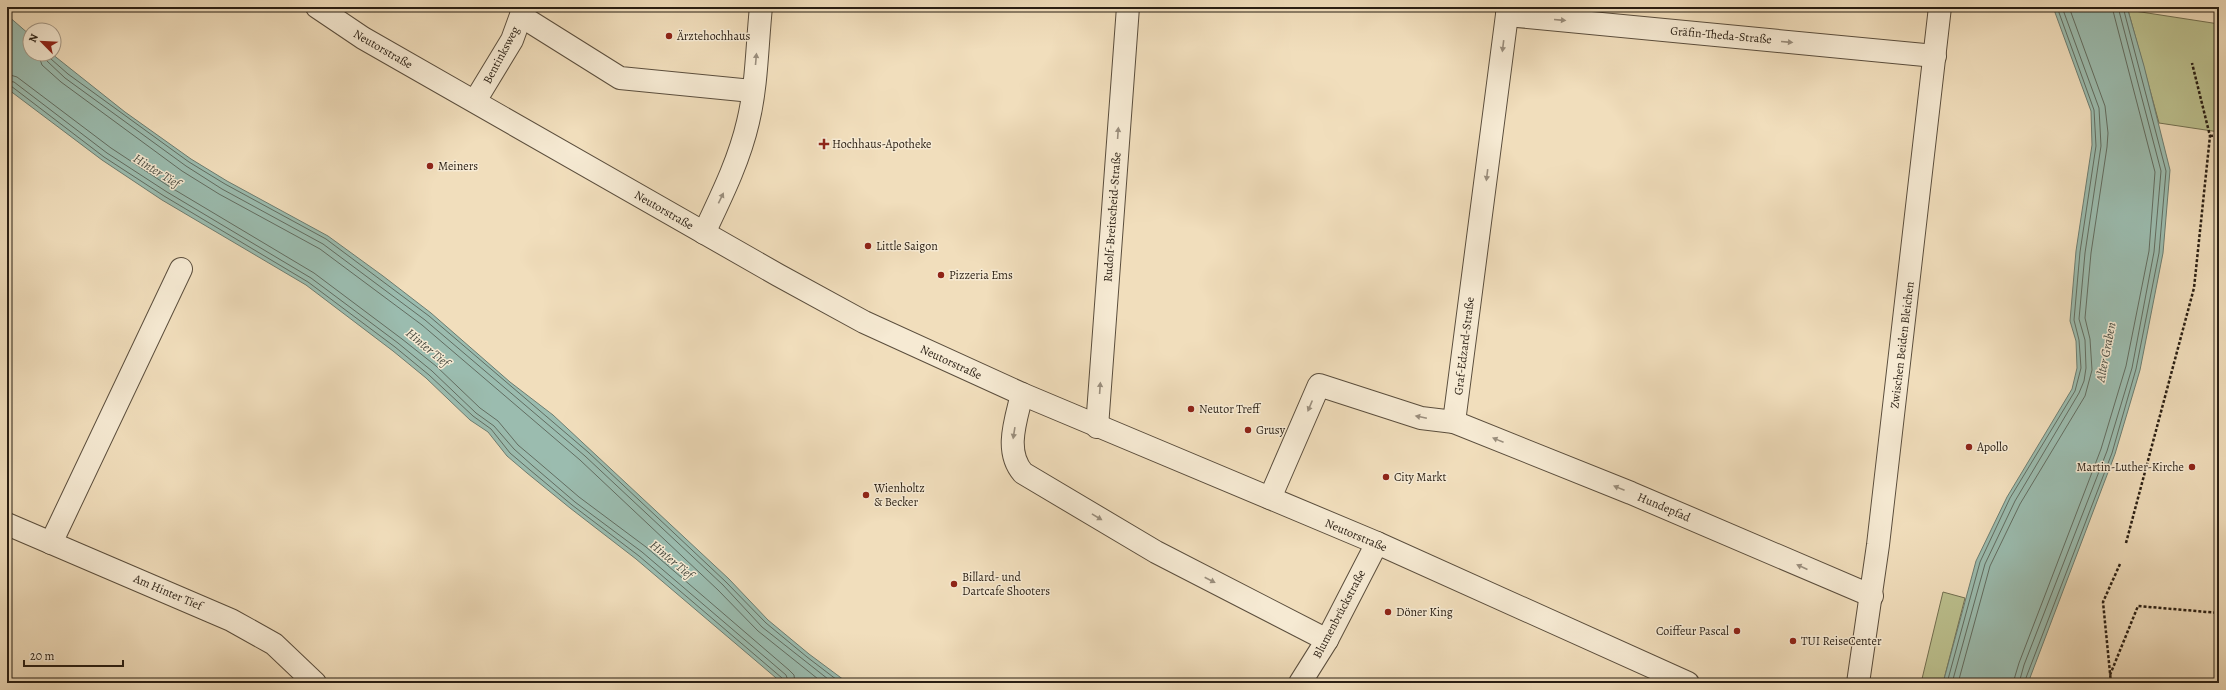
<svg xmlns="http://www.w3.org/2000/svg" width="2226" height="690" viewBox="0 0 2226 690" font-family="Alegreya,serif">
<rect width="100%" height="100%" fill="#f1debc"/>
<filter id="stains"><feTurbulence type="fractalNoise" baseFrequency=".005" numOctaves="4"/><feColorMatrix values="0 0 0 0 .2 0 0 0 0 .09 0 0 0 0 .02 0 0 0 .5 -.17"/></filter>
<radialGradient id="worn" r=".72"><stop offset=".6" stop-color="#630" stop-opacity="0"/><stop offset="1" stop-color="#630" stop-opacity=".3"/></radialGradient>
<g fill="#bcc18f" stroke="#727051">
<path d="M2128,10l91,14v108l-60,-9z"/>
<path d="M1943,592l22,6 -22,85h-22z"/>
</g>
<g fill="#9bbcaf" stroke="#6d7d71">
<path d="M2053,7h74l17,59 26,104 -7,83 -23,117 -25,84 -87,229h-85l33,-122 31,-64 65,-108 5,-21 -1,-27 -6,-20 6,-70 16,-106 -1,-34z"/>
<path d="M7,15l23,20v19h22l73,58 66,47 36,22 101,55 55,40 48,37 79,69 43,33 176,164 39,41 41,34 39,29h-66l-146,-124 -66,-51 -43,-35 -20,-17 -19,-24 -18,-12 -44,-42 -33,-27 -87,-66 -144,-85 -60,-40 -93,-70z"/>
</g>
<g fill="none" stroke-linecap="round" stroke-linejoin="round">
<g stroke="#626d61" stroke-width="1">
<path d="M38,54l4,11 19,17 121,89 37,23 101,55 102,76 158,135 138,130 40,41 65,52"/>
<path d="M44,54l3,7 18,17 121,88 36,23 101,55 102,76 160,136 138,129 39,42 71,56"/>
<path d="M49,54l2,5 17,15 121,88 36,22 101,55 103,77 159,136 138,130 40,41 41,34 34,26"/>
<path d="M7,74l10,3 94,71 59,39 144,86 88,66 34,27 44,42 18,13 20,24 19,16 42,36 67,50 143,123 5,5 1,8"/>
<path d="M7,81l7,1 93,71 60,39 144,86 87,65 34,28 44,42 18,13 20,23 19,17 42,36 67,50 144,123 3,8"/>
<path d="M7,86h4l93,71 60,39 144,86 87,65 34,28 44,41 18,13 19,24 20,17 42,35 67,51 143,122 2,5"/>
<path d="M1947,683l33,-121 30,-64 65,-107 6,-23 -2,-28 -5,-20 6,-68 16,-106 -2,-36 -37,-103"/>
<path d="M1952,683l33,-119 30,-63 64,-108 5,-12 2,-13 -1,-28 -6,-21 6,-66 16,-107 -2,-38 -37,-101"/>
<path d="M1958,683l32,-117 30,-62 65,-108 7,-26 -2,-31 -5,-21 6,-65 16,-106 1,-14 -3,-27 -36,-99"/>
<path d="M2013,683l6,-20 82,-214 25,-83 23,-115 6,-79 -43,-165"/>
<path d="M2019,683l5,-18 83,-214 25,-83 22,-116 7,-81 -43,-164"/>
<path d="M2024,683l88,-230 24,-84 23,-116 7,-82 -43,-164"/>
</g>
<defs>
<g id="minor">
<path d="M317,7l46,31 415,237 86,47 158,72 355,149 311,140"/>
<path d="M1507,15l428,41"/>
<path d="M521,16l99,62 132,13"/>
<path d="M475,101l37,-61 12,-33"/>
<path d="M704,233c17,-36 35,-72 44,-111 9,-37 9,-77 13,-115"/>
<path d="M1022,394c-6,26 -18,57 1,79l133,79 171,88"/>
<path d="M1454,422l177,71 241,103"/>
<path d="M1097,427l31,-420"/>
<path d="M1270,498l49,-113 102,33 33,4 54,-415"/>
<path d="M7,524l224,96 43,24 41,39"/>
<path d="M51,543l130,-274"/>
<path d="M1300,683l27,-43 50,-97"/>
<path d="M1858,683l20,-138 62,-538"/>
</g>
</defs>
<use href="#minor" stroke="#5b4e3d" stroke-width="24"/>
<g stroke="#291e13" stroke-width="2.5" stroke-dasharray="3 2" stroke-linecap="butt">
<path d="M2210,136l9,-1"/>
<path d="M2126,543l68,-255 16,-152 -18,-73"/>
<path d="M2110,675l28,-69 81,7"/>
<path d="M2111,683l-8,-81 17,-38"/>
</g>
<use href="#minor" stroke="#f6ead3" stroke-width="22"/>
</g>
<defs><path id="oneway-solid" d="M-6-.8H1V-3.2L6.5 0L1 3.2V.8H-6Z"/></defs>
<g fill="#9a8e7d">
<use href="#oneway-solid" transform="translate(1560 20) rotate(5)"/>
<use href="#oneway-solid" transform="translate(1787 42) rotate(5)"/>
<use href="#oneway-solid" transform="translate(1503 46) rotate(97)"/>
<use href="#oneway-solid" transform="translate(756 59) rotate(-85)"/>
<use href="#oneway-solid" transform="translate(1118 133) rotate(-86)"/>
<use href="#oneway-solid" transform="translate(1487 175) rotate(97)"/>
<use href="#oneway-solid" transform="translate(721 198) rotate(-64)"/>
<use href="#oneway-solid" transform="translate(1100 388) rotate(-86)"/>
<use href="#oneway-solid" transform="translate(1310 406) rotate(113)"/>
<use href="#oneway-solid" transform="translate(1421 417) rotate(-168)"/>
<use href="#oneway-solid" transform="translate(1014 433) rotate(99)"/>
<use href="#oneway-solid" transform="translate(1498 440) rotate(-158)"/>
<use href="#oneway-solid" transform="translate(1619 488) rotate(-158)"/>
<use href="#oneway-solid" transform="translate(1097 517) rotate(31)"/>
<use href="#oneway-solid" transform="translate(1802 567) rotate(-156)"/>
<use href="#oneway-solid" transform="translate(1210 580) rotate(27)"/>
</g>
<g fill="#8f2418" stroke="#f6ead3" stroke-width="1.5">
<circle cx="669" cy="36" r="4"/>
<path d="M822 138h4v4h4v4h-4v4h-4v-4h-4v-4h4z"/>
<circle cx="430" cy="166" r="4"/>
<circle cx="868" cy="246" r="4"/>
<circle cx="941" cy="275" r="4"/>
<circle cx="1191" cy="409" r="4"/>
<circle cx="1248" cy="430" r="4"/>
<circle cx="1969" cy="447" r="4"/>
<circle cx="2192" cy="467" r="4"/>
<circle cx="1386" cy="477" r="4"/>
<circle cx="866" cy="495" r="4"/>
<circle cx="954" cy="584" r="4"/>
<circle cx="1388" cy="612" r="4"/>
<circle cx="1737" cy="631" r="4"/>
<circle cx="1793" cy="641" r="4"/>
</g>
<g text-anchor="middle" stroke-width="3" stroke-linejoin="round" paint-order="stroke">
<g font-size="12" fill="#291e13" stroke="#f6ead3">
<text transform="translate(1721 35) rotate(5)" y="4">Gräfin-Theda-Straße</text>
<text transform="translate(383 49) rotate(30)" y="4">Neutorstraße</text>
<text transform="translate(501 55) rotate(-62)" y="4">Bentinksweg</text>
<text transform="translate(664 210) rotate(30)" y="4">Neutorstraße</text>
<text transform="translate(1112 217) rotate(-86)" y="4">Rudolf-Breitscheid-Straße</text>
<text transform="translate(1902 345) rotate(-83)" y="4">Zwischen Beiden Bleichen</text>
<text transform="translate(1464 346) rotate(-83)" y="4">Graf-Edzard-Straße</text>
<text transform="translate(951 362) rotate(25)" y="4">Neutorstraße</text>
<text transform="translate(1664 507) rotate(23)" y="4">Hundepfad</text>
<text transform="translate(1356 535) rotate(23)" y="4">Neutorstraße</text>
<text transform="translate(168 592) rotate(23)" y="4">Am Hinter Tief</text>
<text transform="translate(1339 614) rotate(-62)" y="4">Blumenbrückstraße</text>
</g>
<g font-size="12" fill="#291e13" stroke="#f6ead3" text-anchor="start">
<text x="677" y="40">Ärztehochhaus</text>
<text x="832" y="148">Hochhaus-Apotheke</text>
<text x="438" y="170">Meiners</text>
<text x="876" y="250">Little Saigon</text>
<text x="949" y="279">Pizzeria Ems</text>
<text x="1199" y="413">Neutor Treff</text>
<text x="1256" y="434">Grusy</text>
<text x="1977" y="451">Apollo</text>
<text x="2184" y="471" text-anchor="end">Martin-Luther-Kirche</text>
<text x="1394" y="481">City Markt</text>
<text x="874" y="492">Wienholtz<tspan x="874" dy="14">&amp; Becker</tspan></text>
<text x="962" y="581">Billard- und<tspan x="962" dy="14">Dartcafe Shooters</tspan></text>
<text x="1396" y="616">Döner King</text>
<text x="1729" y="635" text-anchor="end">Coiffeur Pascal</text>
<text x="1801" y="645">TUI ReiseCenter</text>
</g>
<g font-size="13" font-style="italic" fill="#4b4d42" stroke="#f6ead3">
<text transform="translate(157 170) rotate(32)" y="5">Hinter Tief</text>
<text transform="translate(428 347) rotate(40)" y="5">Hinter Tief</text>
<text transform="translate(2105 352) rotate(-79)" y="5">Alter Graben</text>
<text transform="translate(672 559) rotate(40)" y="5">Hinter Tief</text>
</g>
</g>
<rect width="2226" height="690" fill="none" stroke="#f1debc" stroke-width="24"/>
<rect x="8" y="8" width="2210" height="674" fill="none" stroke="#291e13" stroke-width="2"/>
<rect x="12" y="12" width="2202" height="666" fill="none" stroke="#291e13"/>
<g transform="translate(42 42) rotate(294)"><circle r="19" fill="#f6ead3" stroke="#a49886"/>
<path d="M0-3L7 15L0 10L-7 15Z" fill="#8f2418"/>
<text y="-6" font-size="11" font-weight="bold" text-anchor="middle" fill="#291e13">N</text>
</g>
<path d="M24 660v6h99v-6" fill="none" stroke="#291e13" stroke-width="2"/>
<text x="30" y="660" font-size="12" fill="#291e13" stroke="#f6ead3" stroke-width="3" paint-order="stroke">20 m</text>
<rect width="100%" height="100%" filter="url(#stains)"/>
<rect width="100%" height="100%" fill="url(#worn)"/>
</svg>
